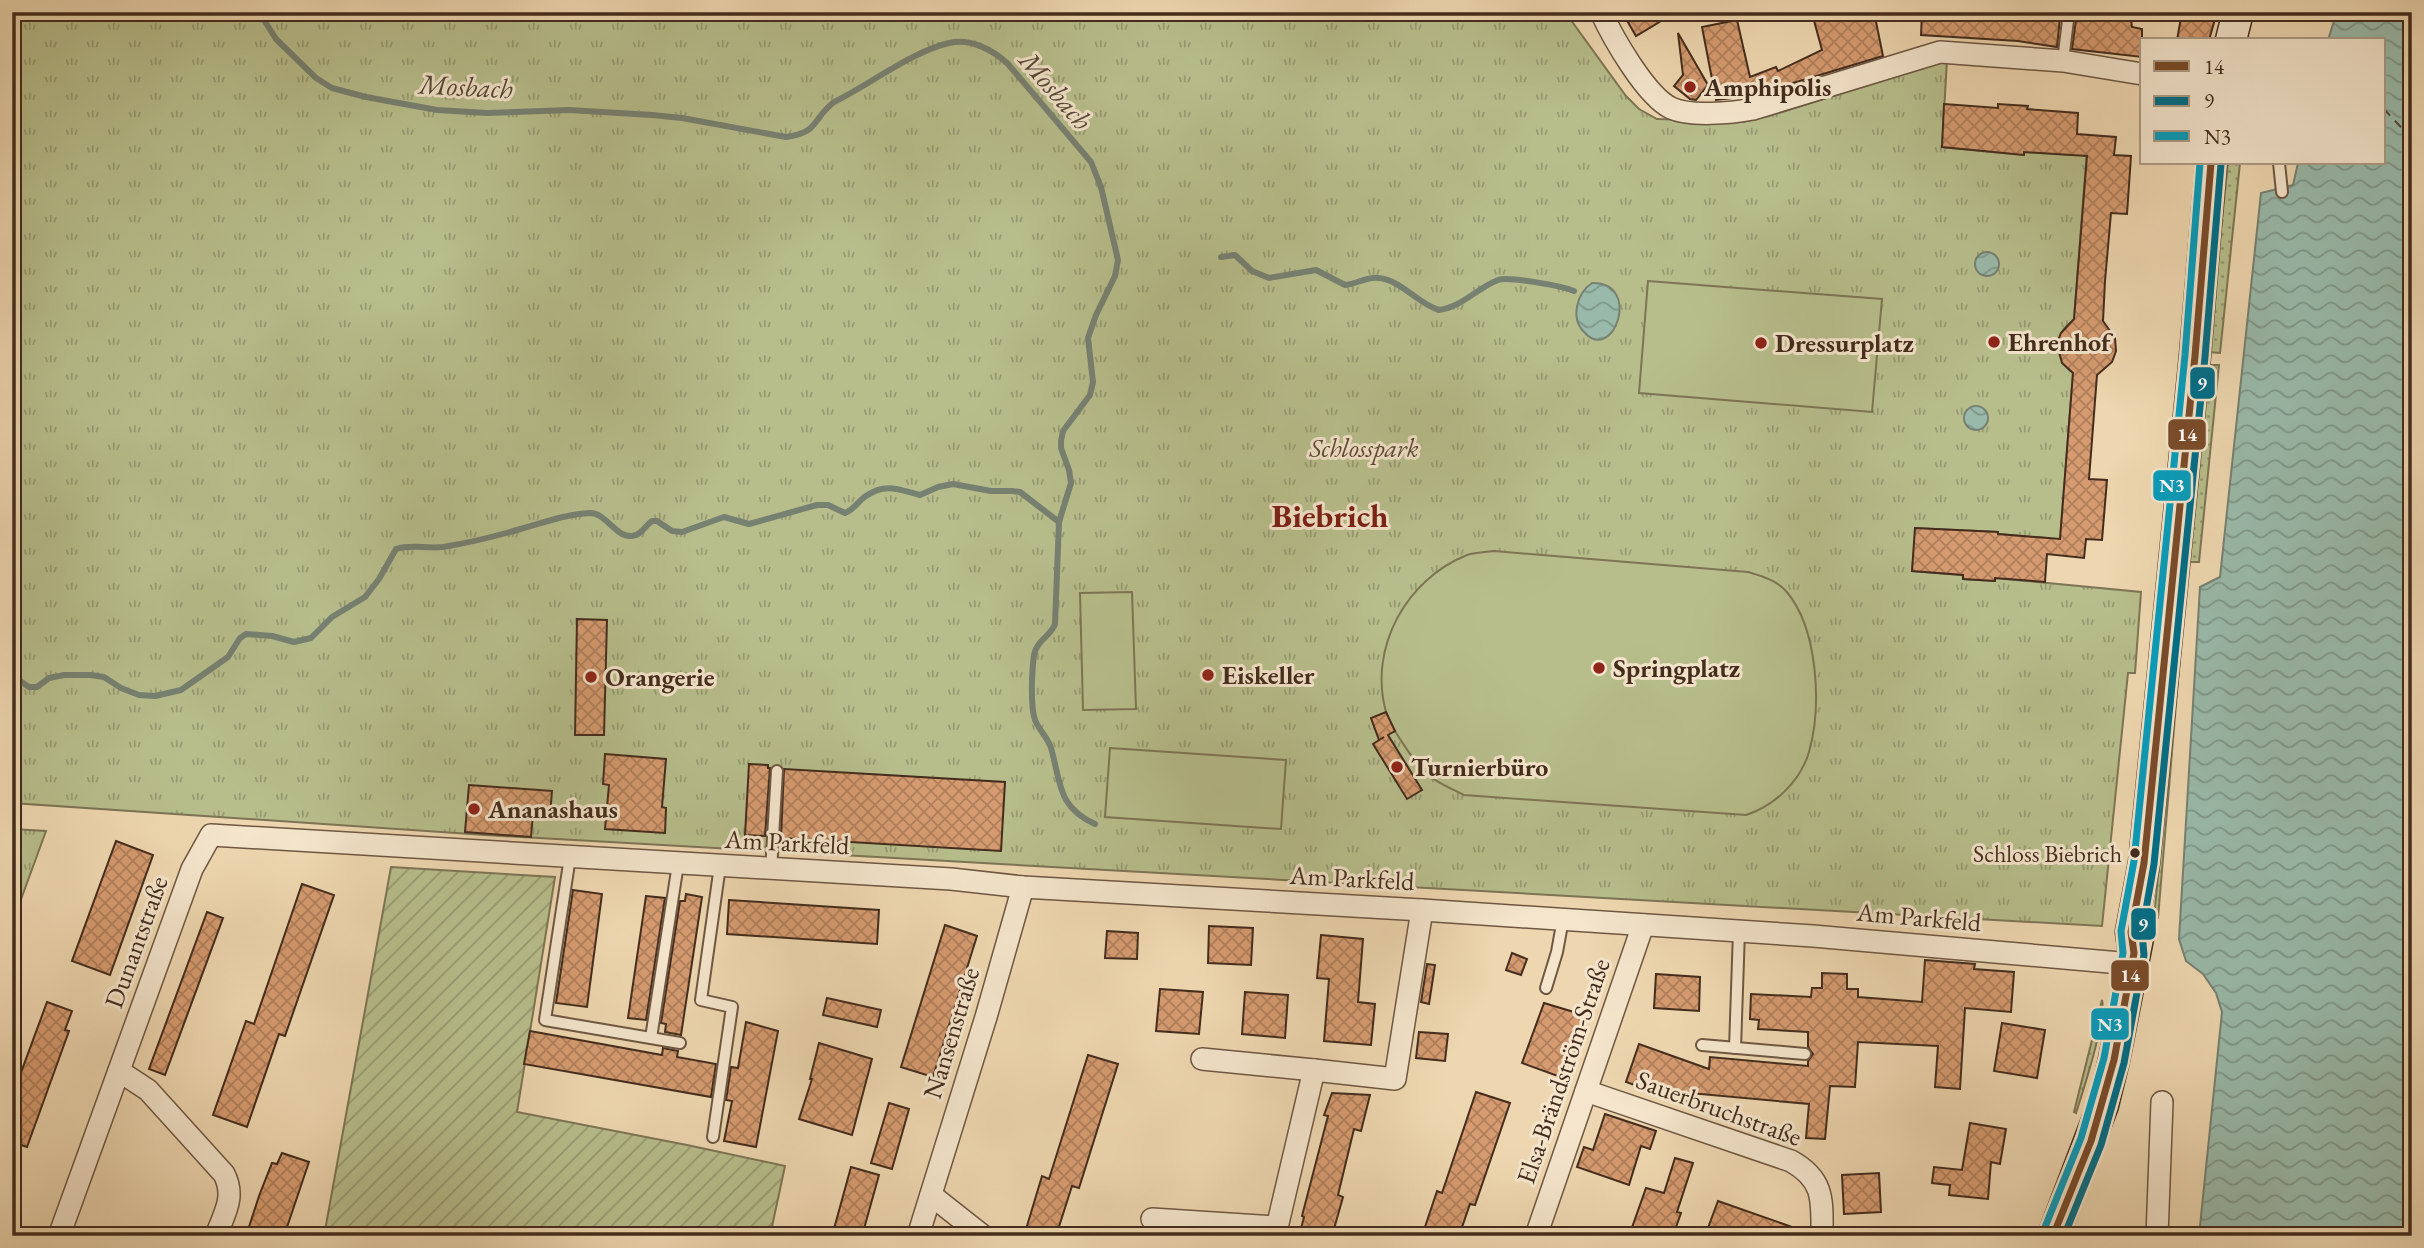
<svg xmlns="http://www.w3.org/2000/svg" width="2424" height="1248" viewBox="0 0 2424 1248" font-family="'EB Garamond',serif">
<defs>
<pattern id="grass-dots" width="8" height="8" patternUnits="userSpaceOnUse" patternTransform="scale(1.75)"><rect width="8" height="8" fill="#b7be8c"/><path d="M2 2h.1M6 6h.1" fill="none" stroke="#969b72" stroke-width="1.8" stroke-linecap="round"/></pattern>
<pattern id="park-tufts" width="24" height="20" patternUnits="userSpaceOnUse" patternTransform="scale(1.75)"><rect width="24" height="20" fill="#b7be8c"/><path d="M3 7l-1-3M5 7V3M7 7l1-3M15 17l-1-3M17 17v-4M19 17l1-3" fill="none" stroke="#969b72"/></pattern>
<pattern id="garden-furrows" width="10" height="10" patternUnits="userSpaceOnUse" patternTransform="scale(1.75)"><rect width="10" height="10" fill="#b7be8c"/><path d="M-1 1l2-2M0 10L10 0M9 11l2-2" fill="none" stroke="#969b72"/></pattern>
<pattern id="water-waves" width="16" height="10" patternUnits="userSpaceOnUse" patternTransform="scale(1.75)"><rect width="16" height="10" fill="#99baaa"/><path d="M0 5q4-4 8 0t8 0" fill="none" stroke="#7e978a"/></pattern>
<pattern id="building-cross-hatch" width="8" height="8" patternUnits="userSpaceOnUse" patternTransform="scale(1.75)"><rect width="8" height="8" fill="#d69b70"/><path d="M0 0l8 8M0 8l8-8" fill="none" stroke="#af7f5b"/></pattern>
</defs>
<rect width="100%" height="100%" fill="#eed7b0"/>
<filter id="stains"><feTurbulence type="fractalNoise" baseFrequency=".00286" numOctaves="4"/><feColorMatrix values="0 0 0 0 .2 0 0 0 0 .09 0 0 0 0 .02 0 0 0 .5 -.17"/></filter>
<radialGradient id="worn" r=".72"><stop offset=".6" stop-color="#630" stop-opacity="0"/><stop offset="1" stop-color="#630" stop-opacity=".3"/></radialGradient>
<g fill="url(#grass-dots)" stroke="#7d7554" stroke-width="2">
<path d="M2228,163h12l-20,190 -12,-1z"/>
<path d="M2205,365h14l-20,197h-11l-30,356 -4,1z"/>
<path d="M2102,1000c5,19 -19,91 -26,113l-2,-1z"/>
</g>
<g fill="url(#park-tufts)" stroke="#7d7554" stroke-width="2">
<path d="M12,12h1553l61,84 13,13 18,10 85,3 27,-6 178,-56 -5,87 81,8 1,-3 51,3 12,-5 -13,170c-22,14 -20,38 -1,53l-13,168 -12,-3 -50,-4v-2l-82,-4 -4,43 51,4 1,4 30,2 1,-3 146,14 -6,81h-7l-26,253 -1617,-91 -473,-32z"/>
<path d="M12,829l34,2 -34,93z"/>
</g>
<path fill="url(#garden-furrows)" stroke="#7d7554" stroke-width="2" d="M391,867l164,10 -38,235 170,33 98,21 -15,70h-446z"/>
<g fill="#b7be8c" stroke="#7d7554" stroke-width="2">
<path d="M1648,281l234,18 -10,113 -233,-19z"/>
<path d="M1494,551l254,21c13,4 28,8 38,19 32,37 36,115 23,161 -9,30 -35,54 -63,63l-282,-20c-12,-6 -27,-12 -37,-21 -11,-9 -37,-48 -41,-62 -18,-65 21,-133 81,-157 8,-3 18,-3 27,-4z"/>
<path d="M1132,592l4,117 -53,1 -3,-117z"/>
<path d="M1110,748l176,12 -5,69 -176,-12z"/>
</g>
<g fill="url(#water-waves)" stroke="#778172" stroke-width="2">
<path d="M2337,12h75v1224h-213l23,-224 -6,-19 -13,-19 -17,-13 -7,-22 21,-352 20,-10 41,-384 32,-8 5,-22h86v-123h-56z"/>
<circle cx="1987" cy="264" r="12"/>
<path d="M1592,283c51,-1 21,82 -8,49 -14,-14 -7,-39 8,-49z"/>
<circle cx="1976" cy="418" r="12"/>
</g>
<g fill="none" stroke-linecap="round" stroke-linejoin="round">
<g stroke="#778172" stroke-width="6">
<path d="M259,12l17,27 40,39 16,10 34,9 71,13 50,3 82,-3 83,5 30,3 104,19c33,-4 26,-18 48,-35 35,-17 79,-51 115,-59 22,-5 44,7 59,21l83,98 10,25 17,73 -3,16 -19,39 -8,23 5,44 -3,13 -27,36 -2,10v7l8,22 2,13 -12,39 -4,102c-4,12 -19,17 -21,31 -2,15 -4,50 1,65 4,10 13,18 16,28 10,34 6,59 44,76"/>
<path d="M1221,257l14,-2 17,16 17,7 47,-8 29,15c12,-1 23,-9 34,-7 22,2 39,26 60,32 23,-3 38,-22 59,-30 10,-4 64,6 76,11"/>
<path d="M12,671l8,10 9,6h8l12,-9 15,-3h26l14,2 17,11 18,7 16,1 26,-6 47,-33 12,-19 6,-4 26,2 22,6 17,-4 21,-21 33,-20 14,-18 17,-30c16,-5 30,0 47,-2 24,-4 50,-10 74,-17 23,-6 48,-16 73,-17 18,0 27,29 46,22 7,-3 10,-10 16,-14h5l15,10 10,1 42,-15 25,7 68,-19h11l17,8c10,-4 13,-12 21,-17 20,-14 34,-6 54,-1l18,-8 15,-3 38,7h21l8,1 39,30"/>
</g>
<path stroke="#544839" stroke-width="2" stroke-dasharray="9 7" stroke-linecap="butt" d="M2384,109l28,30"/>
</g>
<g fill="url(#building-cross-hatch)" stroke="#432c1d" stroke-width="2">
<path d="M1622,12h54l-40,24z"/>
<path d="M1832,12h42l9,44 -133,40 -34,4 -14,-73 35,-7 13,57 26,-10 2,4 44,-21 -9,-33z"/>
<path d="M1970,12h60l30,5 -3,30 -39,-6 -97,-6 1,-22 48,2z"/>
<path d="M2077,12h24l-1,5 31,2 1,8 10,2v28l-70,-8z"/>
<path d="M2182,12h35l-8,28h-32z"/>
<path d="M1678,33l30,52 -12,15 -6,-1 -16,-13 9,-11z"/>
<path d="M1944,104l54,4v-4l30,2 -1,3 51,4 -1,21 39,3 -2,18 17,1 -4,58 -16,-1 -6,68 -2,40 12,17 1,13 -4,11 -15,13 -8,104 18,1 -5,60 -16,-1 -2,19 -37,-4 -2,28 -50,-4v3l-32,-2v-4l-51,-4 3,-43 83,4v2l62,5 13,-166 -11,-10 -5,-20 4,-10 13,-14 13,-163 -63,-4v3l-82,-8z"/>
<path d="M577,619l30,1 -3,115h-29z"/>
<path d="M1386,712l9,19 -7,4 34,55 -15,9 -34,-55 11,-7 -5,3 -8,-22z"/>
<path d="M605,754l61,5 -4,48 4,1 -1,25 -60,-4 4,-44 -6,-1z"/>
<path d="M749,764l19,1v3h2l-5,68 -20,-1z"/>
<path d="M784,769l221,13 -4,69 -218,-13 -2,-1z"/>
<path d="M469,785l83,6 -2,25 -17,-2 -2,23 -66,-5z"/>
<path d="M116,841l37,14 -43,120 -38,-14z"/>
<path d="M302,884l32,11 -49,141 -6,-2 -32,93 -34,-12 33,-94 8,3z"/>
<path d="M573,890l29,4 -15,113 -31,-4z"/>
<path d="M686,894l16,3 -21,138 -16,-3 1,-8 -5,-1 19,-122h5z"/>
<path d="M646,896l19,2 -19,122 -18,-2z"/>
<path d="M729,900l150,10 -2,34 -150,-10z"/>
<path d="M207,912l16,6 -58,157 -16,-6z"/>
<path d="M945,925l32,11 -44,141 -32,-10z"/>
<path d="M1209,926l44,2 -2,37 -43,-2z"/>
<path d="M1107,931l31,2 -1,26 -32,-1z"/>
<path d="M1321,935l42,4 -5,63 17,2 -4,41 -47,-4 5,-62 -12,-1z"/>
<path d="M1512,953l15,6 -6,16 -15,-5z"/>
<path d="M1925,960l50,4 -1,5 40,3 -3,40 -46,-4 -5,81 -25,-2 3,-41 -80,-4 -3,45 -25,-1 -5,53 -19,-1 3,-34 -119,-11 -4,11 -60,-22 13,-38 70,25 1,-12 98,9v-5l5,-7 -5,-7v-15l-50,-3 1,-9 -9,-1 1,-25 60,3 1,-9h10v-15l25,1v15h11v8l64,5z"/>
<path d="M1427,964l8,1 -6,39 -8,-2z"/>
<path d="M1656,974l44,3 -1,34 -45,-3z"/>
<path d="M1160,989l43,3 -4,42 -43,-3z"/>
<path d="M1245,992l43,3 -3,43 -43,-4z"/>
<path d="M827,998l54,12 -4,17 -54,-12z"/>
<path d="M47,1002l25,9 -7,19 4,1 -42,116 -15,-5v-45z"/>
<path d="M1544,1003l43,13 -21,63 -44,-16z"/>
<path d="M746,1022l32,9 -22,116 -32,-6 8,-40 -6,-1 5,-33 7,1z"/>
<path d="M2002,1023l43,7 -8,48 -43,-7z"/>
<path d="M530,1031l132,24 1,-7 15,3 -1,6 39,7 -5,33 -187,-33z"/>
<path d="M1419,1032l29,2 -3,27 -29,-3z"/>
<path d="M819,1043l53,16 -20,76 -53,-16 13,-40h-2z"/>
<path d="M1088,1055l30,9 -39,124 -7,-2 -16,50h-32l18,-60 7,3z"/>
<path d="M1476,1092l34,11 -35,102 -5,-1 -11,32h-37l15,-45 5,2z"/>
<path d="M1332,1093l38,2 -9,36 -7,-2 -16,66 5,2 -11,39h-33l5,-19 -2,-1 26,-100 -4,-1z"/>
<path d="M889,1103l20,6 -17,60 -21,-6z"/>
<path d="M1605,1114l51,17 -6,18 -9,-3 -12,39 -52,-18 7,-20 9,3z"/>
<path d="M1970,1123l36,6 -6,35 -9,-2 -3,37 -39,-4 1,-10 -18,-2 2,-16 28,3z"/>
<path d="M282,1153l27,9 -25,74h-34l2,-5 -4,-1 11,-34 13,-33 5,1z"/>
<path d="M1675,1158l18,5 -16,49 4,1 -8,23h-44l17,-48 18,5z"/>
<path d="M851,1167l28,8 -17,61h-30z"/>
<path d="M1879,1173l2,39 -37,2 -2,-39z"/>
<path d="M1718,1201l91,32v3h-104z"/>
</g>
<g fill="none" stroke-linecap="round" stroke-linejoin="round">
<defs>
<g id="lane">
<path d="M2063,61l6,-49"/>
<path d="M2279,163l3,29"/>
<path d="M570,857l-25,163 135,23"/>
<path d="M771,870l6,-99"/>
<path d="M1546,988l11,-36 6,-33"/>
<path d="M651,1038l27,-174"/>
<path d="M1702,1045l103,9"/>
<path d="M1735,1048l4,-117"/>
<path d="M713,1137l19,-130 -31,-7 19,-134"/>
</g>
<g id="street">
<path d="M1601,12c12,26 45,84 70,96 19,9 61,5 82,1l187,-57 123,9 79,13"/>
<path d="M1202,1059l112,11"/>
<path d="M119,1071l29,19 76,84c12,23 0,40 -8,62"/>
<path d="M1586,1091l205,70c34,19 31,40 31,75"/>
<path d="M931,1195l52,41"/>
<path d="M1152,1219l125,8"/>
<path d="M59,1236l133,-367 19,-34 740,44 72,8 399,23 391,26 319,28"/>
<path d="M918,1236l68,-219 37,-130"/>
<path d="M1275,1236l39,-166 81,9 27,-169"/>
<path d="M1536,1236l107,-311"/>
<path d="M2157,1236l5,-134"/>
</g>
<g id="secondary">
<path d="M2231,40l7,-28"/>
<path d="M2134,953l-3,-21 13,-69 51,-507 16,-193"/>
<path d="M2053,1236l50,-131 11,-45 25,-127"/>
</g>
</defs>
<use href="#lane" stroke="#6e5742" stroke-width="14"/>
<use href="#street" stroke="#6e5742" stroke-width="24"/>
<use href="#secondary" stroke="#432c1d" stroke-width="33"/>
<use href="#lane" stroke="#f4e5cc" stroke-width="10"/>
<use href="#street" stroke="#f4e5cc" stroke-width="21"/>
<use href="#secondary" stroke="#f4e5cc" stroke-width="30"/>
<defs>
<path id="bus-1" d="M2053,1236l38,-95 23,-81 20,-107 -3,-21 13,-69 51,-507 16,-193"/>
<path id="bus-2" d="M2064,1236l37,-91 23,-82 20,-108 -2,-23 12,-68 51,-507 16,-193"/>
<path id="bus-3" d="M2043,1232l38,-94 23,-80 19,-105 -2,-22 13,-70 51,-506 15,-192"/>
</defs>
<use href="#bus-1" stroke="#f4e5cc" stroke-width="12"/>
<use href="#bus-2" stroke="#f4e5cc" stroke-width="12"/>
<use href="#bus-3" stroke="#f4e5cc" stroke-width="12"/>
<use href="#bus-1" stroke="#7a4b2a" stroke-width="7"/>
<use href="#bus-2" stroke="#006e89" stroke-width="7"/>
<use href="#bus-3" stroke="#079cbc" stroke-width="7"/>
</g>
<g fill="#8f2418" stroke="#f4e5cc" stroke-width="2.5">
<circle cx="1690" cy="87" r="7"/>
<circle cx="1994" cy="342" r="7"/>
<circle cx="1761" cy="343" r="7"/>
<circle cx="1599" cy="668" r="7"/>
<circle cx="1208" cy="675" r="7"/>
<circle cx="591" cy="677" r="7"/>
<circle cx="1397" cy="767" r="7"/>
<circle cx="474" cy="809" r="7"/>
</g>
<circle fill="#432c1d" stroke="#f4e5cc" stroke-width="2.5" cx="2135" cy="853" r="6"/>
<g text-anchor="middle" stroke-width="6" stroke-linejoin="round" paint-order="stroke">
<g font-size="24" fill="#432c1d" stroke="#f4e5cc" text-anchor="end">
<text x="2122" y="862">Schloss Biebrich</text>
</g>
<g font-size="26" font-weight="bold" fill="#432c1d" stroke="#f4e5cc" text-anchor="start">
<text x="1704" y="96">Amphipolis</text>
<text x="2008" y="351">Ehrenhof</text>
<text x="1775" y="352">Dressurplatz</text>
<text x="1613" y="677">Springplatz</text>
<text x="1222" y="684">Eiskeller</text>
<text x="605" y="686">Orangerie</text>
<text x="1411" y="776">Turnierbüro</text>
<text x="488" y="818">Ananashaus</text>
</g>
<g font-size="26" font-style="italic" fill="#5a4933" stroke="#f4e5cc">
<text x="1364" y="457">Schlosspark</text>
</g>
<g font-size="26" fill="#432c1d" stroke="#f4e5cc">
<text transform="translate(787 842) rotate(3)" y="9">Am Parkfeld</text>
<text transform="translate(1352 878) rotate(3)" y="9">Am Parkfeld</text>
<text transform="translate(1919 917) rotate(5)" y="9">Am Parkfeld</text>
<text transform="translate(136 942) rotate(-70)" y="9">Dunantstraße</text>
<text transform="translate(951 1033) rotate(-73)" y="9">Nansenstraße</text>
<text transform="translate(1563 1071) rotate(-71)" y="9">Elsa-Brändström-Straße</text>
<text transform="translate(1719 1108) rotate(20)" y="9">Sauerbruchstraße</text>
</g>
<g font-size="28" font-style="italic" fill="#544839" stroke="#f4e5cc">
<text transform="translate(466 86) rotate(3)" y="10">Mosbach</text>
<text transform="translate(1056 90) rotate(49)" y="10">Mosbach</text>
</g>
<g font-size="33" font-weight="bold" fill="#7a1f14" stroke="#f4e5cc">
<text x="1330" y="527">Biebrich</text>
</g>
</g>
<g stroke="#f4e5cc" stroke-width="2.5">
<rect x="2189" y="366" width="27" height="34" rx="7" fill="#006e89"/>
<rect x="2167" y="418" width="40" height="33" rx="7" fill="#7a4b2a"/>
<rect x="2152" y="469" width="40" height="33" rx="7" fill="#079cbc"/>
<rect x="2130" y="907" width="27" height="34" rx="7" fill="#006e89"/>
<rect x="2110" y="959" width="40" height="33" rx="7" fill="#7a4b2a"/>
<rect x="2090" y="1007" width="40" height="34" rx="7" fill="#079cbc"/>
</g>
<g font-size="19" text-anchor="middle" font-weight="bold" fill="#fff">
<text x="2202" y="390">9</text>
<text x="2187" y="441">14</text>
<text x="2172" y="492">N3</text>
<text x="2143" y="931">9</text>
<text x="2130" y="982">14</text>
<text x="2110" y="1031">N3</text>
</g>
<rect width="2424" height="1248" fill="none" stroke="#eed7b0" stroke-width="42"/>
<rect x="14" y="14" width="2396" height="1220" fill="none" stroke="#432c1d" stroke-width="3.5"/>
<rect x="21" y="21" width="2382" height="1206" fill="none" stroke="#432c1d" stroke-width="2"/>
<rect x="2140" y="38" width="245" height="126" fill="#f4e5cc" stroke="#ad9b86" stroke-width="2"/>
<rect x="2154" y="61" width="35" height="10" fill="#7a4b2a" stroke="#ad9b86" stroke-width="2"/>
<text x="2204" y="74" font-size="21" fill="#432c1d">14</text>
<rect x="2154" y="96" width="35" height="10" fill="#006e89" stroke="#ad9b86" stroke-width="2"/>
<text x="2204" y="108" font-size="21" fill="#432c1d">9</text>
<rect x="2154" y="131" width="35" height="10" fill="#079cbc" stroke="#ad9b86" stroke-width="2"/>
<text x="2204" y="144" font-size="21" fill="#432c1d">N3</text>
<rect width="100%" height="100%" filter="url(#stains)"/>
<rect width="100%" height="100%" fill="url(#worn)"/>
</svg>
